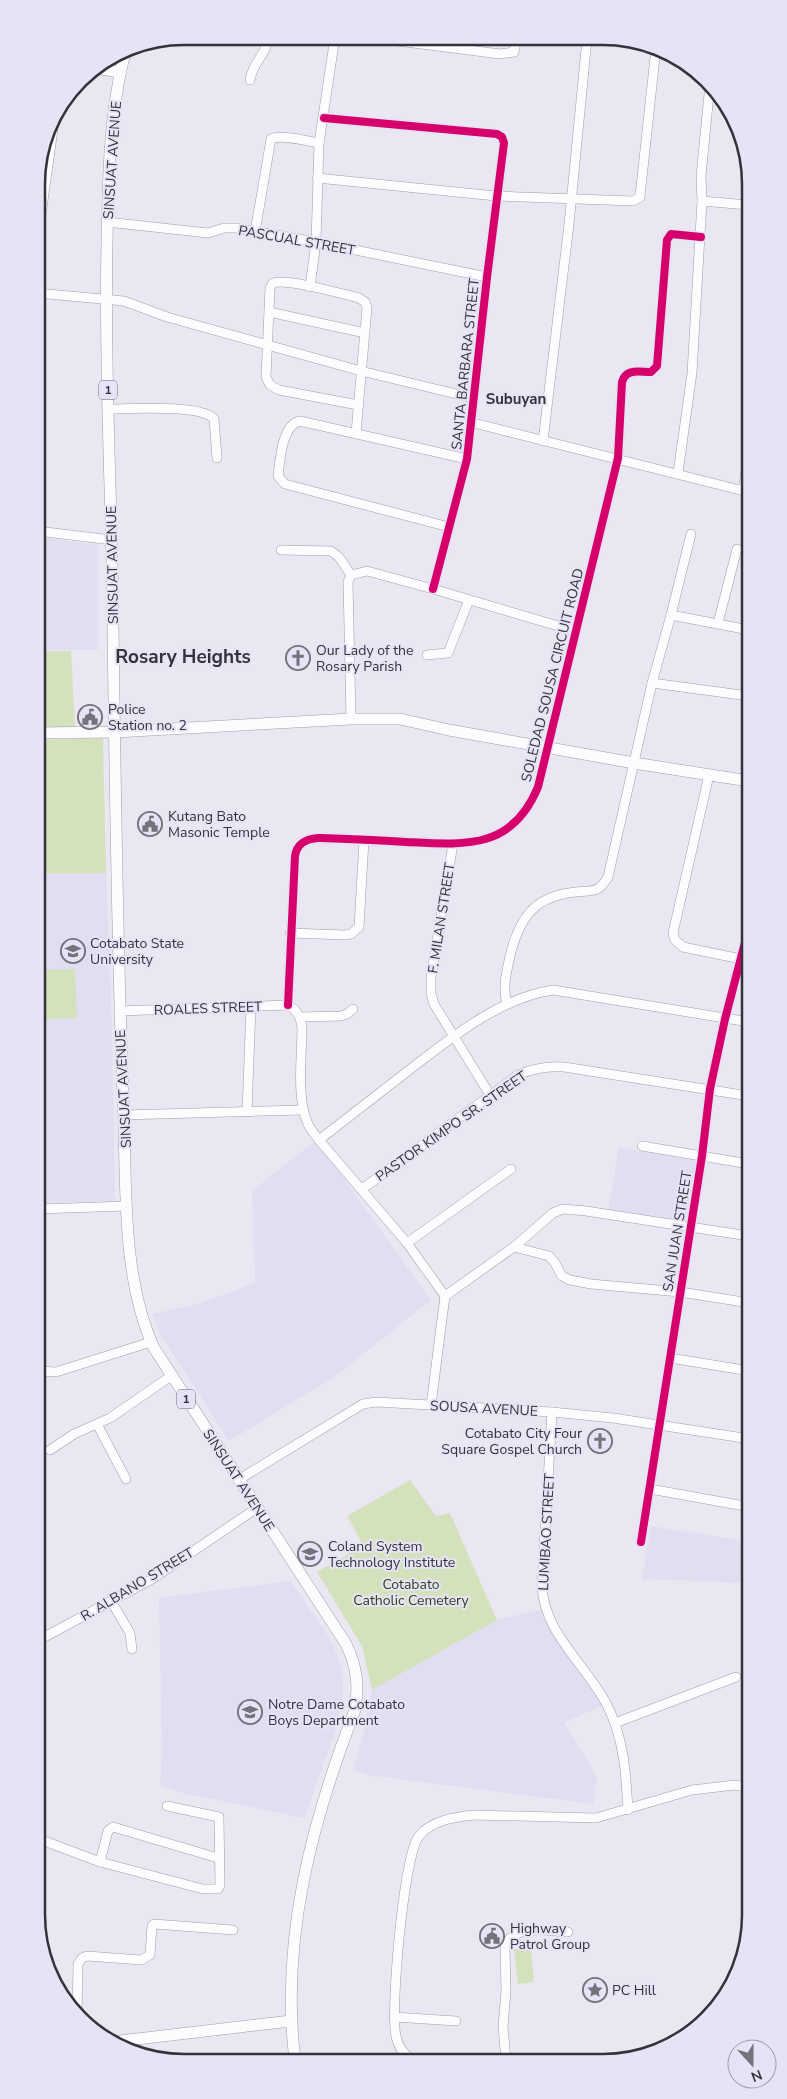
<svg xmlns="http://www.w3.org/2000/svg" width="787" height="2099" viewBox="0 0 787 2099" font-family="'Nunito Sans',sans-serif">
<rect width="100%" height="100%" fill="#eae7f2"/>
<g fill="#e2def1">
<path d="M37,537l61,8v105h-61z"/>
<path d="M106,873l6,154 3,174 -77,2v-329z"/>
<path d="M316,1140l115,160 -98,78 -104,63 -67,-104 -10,-23 46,-10 57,-21 -3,-92z"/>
<path d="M619,1147l77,14 -11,65 -77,-14z"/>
<path d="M651,1526l99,16v41l-108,-4z"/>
<path d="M291,1581l40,59 11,28 1,27 -7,35 -32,88 -121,-25 -23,-7 2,-32 -3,-156z"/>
<path d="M542,1609l8,21 53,76 -39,16 33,55 -4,27 -226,-29 -14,-5 11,-38 8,-42 125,-70z"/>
</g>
<g fill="#d3e2bd">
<path d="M37,651h34l4,76 -38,1z"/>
<path d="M103,738l3,135 -68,1 -1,-134z"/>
<path d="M75,969l2,49 -39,2v-50z"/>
<path d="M410,1480l26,36 14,-3 47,107 -125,70 -10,-44 -45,-74 46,-27 -16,-29z"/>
<path d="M531,1948l3,34 -16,2 -4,-35z"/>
</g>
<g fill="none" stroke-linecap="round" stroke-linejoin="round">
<defs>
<g id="minor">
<path d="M366,37l134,17 14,-2 3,-14"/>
<path d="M250,80c3,-19 17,-25 18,-43"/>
<path d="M324,118l173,16 5,3 2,6 -17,134 -20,182 -34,130"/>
<path d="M317,178l179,18 137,5 7,-4 1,-10 15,-139"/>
<path d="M702,201l-1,-25 9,-92"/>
<path d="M107,222l101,11 16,-5h12l80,14 171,35"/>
<path d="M255,232l16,-93c8,-5 37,2 48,4"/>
<path d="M37,244l18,-129"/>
<path d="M310,287l6,-45 3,-99 16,-106"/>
<path d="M37,293l87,8 43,16 194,54 112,27"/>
<path d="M269,312l96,21"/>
<path d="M109,409c21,0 92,-5 105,10l3,39"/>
<path d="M470,422l278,70"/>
<path d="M356,433l11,-125 -2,-6 -6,-4c-18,-4 -71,-20 -86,-15l-3,5 -4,89 4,8 9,5 79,15"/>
<path d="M543,441l26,-217 18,-185"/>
<path d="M678,473l14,-100 10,-172 46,4"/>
<path d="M743,490l3,-19 2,-58"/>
<path d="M449,527l-164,-43 -7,-8c2,-17 4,-51 22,-55l167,38"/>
<path d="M37,531l75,9"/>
<path d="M281,550l50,1 8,6 12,18"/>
<path d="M671,615l78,15"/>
<path d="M718,623l19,-74"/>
<path d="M427,655l21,-2 21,-53"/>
<path d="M652,683l97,13"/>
<path d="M351,719l-3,-137 3,-7 16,-4 66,18 142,42"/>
<path d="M709,775l-36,158 2,7 8,7 58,12"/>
<path d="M453,844l-22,133v16l3,11 56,91"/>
<path d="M290,933l55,2 6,-1 8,-7 5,-87"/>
<path d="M507,1004c-5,-18 0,-34 4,-52 10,-37 25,-56 65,-60 16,-2 22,2 32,-15l44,-194 19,-68 20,-81"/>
<path d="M288,1005l7,-149c2,-13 11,-17 23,-18 29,1 59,2 88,4 59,3 106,8 132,-55l80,-329 4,-76c4,-14 17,-10 29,-10l6,-6 10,-126 4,-6 30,3"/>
<path d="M119,1011l169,-6c9,5 12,11 14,22 0,29 -6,71 6,97 3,6 7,11 11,16l88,103 38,53"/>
<path d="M300,1017l41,-1 6,-2 6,-5"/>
<path d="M247,1112l4,-106"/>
<path d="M124,1115l179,-5"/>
<path d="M319,1140c28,-22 57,-44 85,-66 43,-33 94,-76 149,-84l196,32"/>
<path d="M642,1146l107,18"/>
<path d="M362,1189l156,-114c16,-7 29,-9 46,-8l185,29"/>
<path d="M38,1209l89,-3"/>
<path d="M407,1243l104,-74"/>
<path d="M514,1247l35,9 6,7 7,13 8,4 21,4 89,8 70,11"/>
<path d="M670,1358l80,13"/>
<path d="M38,1371l18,1 95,-30"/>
<path d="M431,1405l14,-109 69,-49 39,-34 10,-4 23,2 163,25"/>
<path d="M552,1412l-10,171c0,49 44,81 65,122 17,33 19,69 21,105"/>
<path d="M97,1424l29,55"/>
<path d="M50,1450l24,-16 36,-16 61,-42"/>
<path d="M238,1480l125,-76 13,-2 176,10 61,6 137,21"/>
<path d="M650,1489l100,18"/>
<path d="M641,1542l61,-386 8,-67 15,-70 24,-92"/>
<path d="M111,1601l19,32 2,16"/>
<path d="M39,1640l113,-61 105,-71"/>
<path d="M615,1723l121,-46"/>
<path d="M39,1839l61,23 103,27h15l2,-4 -1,-68 -52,-11"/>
<path d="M100,1862l8,-31 5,-4 105,31"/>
<path d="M77,2016l1,-52 4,-6 5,-2 54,4 9,-5 2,-29 2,-2 79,6"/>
<path d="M394,2017l62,4"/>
<path d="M413,2060c-10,-6 -15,-13 -17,-24 -6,-26 8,-182 23,-200 13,-16 36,-19 55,-21l122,3 96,-28 43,-5 15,3"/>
<path d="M506,2060l-3,-33 3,-36 -1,-44c8,-24 44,-16 63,-15"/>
</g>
<g id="major">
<path d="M126,49c-17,63 -18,130 -19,195 -3,127 5,254 6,380 2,158 4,315 10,472 4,82 -3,178 31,252l192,296c11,23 13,41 9,66 -43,111 -75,230 -60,350"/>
<path d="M95,68l25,4"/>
<path d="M37,733l78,-1 236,-13h49l49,11 185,33 115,18"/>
<path d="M111,2042l180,-21"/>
</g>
</defs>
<use href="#minor" stroke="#a09ea6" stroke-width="10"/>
<use href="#major" stroke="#a09ea6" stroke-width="12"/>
<use href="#minor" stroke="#fcfbfd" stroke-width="9"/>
<use href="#major" stroke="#fcfbfd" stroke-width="11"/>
<defs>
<g id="cycleway">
<path d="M324,118l173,16 5,3 2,6 -17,134 -20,182 -34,130"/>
<path d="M288,1005l7,-149c2,-13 11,-17 23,-18 29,1 59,2 88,4 59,3 106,8 132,-55l80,-329 4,-76c4,-14 17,-10 29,-10l6,-6 10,-126 4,-6 30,3"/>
<path d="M641,1542l61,-386 8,-67 15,-70 24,-92"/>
</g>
</defs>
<use href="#cycleway" stroke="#e7e3f6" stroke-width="11"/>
<use href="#cycleway" stroke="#d6006c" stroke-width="8"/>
</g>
<defs>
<symbol id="church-ring" viewBox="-11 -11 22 22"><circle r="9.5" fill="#e7e3f6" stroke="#74727a" stroke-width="1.5"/><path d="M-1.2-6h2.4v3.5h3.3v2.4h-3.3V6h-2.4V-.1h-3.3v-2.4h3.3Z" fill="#74727a"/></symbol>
<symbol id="civic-ring" viewBox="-11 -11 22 22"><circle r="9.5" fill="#e7e3f6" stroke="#74727a" stroke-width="1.5"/><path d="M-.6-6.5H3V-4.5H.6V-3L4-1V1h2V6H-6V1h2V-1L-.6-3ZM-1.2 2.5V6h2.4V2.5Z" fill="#74727a"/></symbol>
<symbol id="university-ring" viewBox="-11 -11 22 22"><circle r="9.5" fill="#e7e3f6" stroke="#74727a" stroke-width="1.5"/><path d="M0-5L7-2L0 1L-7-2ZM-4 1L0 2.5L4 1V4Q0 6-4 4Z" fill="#74727a"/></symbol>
<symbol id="sight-ring" viewBox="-11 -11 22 22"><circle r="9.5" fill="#e7e3f6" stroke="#74727a" stroke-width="1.5"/><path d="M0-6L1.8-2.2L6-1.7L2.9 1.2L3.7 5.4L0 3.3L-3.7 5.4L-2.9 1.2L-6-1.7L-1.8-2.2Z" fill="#74727a"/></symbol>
</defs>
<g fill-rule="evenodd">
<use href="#church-ring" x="284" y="644" width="28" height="28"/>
<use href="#civic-ring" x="76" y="703" width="28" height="28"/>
<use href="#civic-ring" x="136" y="810" width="28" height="28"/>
<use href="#university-ring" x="59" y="937" width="28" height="28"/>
<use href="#church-ring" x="586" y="1427" width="28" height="28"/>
<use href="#university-ring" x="296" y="1540" width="28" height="28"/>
<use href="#university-ring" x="236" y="1698" width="28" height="28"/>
<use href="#civic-ring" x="478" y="1922" width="28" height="28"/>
<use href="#sight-ring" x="581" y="1976" width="28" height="28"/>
</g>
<g text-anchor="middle" stroke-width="4" stroke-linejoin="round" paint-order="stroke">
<g fill="#e7e3f6" stroke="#6a6872" stroke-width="1">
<rect x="99" y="380.5" width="18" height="19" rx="4"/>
<rect x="177" y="1389.5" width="18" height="19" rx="4"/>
</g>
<g font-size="12" font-weight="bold" fill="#34333a">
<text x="108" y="394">1</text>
<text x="186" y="1403">1</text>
</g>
<g font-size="14" fill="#34333a" stroke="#e7e3f6">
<text transform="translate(112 160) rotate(-86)" y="5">SINSUAT AVENUE</text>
<text transform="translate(297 240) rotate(10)" y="5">PASCUAL STREET</text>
<text transform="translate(465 364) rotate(-84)" y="5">SANTA BARBARA STREET</text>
<text transform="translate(112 565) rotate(-91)" y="5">SINSUAT AVENUE</text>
<text transform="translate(552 675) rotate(-76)" y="5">SOLEDAD SOUSA CIRCUIT ROAD</text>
<text transform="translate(441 918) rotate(-81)" y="5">F. MILAN STREET</text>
<text transform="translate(208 1008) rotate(-2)" y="5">ROALES STREET</text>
<text transform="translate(123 1089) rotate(-93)" y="5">SINSUAT AVENUE</text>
<text transform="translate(451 1126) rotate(-35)" y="5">PASTOR KIMPO SR. STREET</text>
<text transform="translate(677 1231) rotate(-81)" y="5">SAN JUAN STREET</text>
<text transform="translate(484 1408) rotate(3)" y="5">SOUSA AVENUE</text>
<text transform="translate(239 1480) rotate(57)" y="5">SINSUAT AVENUE</text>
<text transform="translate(546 1532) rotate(-87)" y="5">LUMIBAO STREET</text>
<text transform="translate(137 1584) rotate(-31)" y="5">R. ALBANO STREET</text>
</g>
<g font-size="14" fill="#34333a" stroke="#e7e3f6" text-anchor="start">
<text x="316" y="655">Our Lady of the<tspan x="316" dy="16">Rosary Parish</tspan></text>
<text x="108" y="714">Police<tspan x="108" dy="16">Station no. 2</tspan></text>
<text x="168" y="821">Kutang Bato<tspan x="168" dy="16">Masonic Temple</tspan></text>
<text x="90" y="948">Cotabato State<tspan x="90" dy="16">University</tspan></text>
<text x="582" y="1438" text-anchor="end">Cotabato City Four<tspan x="582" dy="16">Square Gospel Church</tspan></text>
<text x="328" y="1551">Coland System<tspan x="328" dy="16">Technology Institute</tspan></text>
<text x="268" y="1709">Notre Dame Cotabato<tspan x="268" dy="16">Boys Department</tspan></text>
<text x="510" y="1933">Highway<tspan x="510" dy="16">Patrol Group</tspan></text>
<text x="612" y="1995">PC Hill</text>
</g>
<g font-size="14" fill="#313f19" stroke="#e7e3f6">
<text x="411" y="1589">Cotabato<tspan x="411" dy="16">Catholic Cemetery</tspan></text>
</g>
<g font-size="15" font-weight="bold" fill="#34333a" stroke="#e7e3f6">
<text x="516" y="404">Subuyan</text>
</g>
<g font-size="19" font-weight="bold" fill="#34333a" stroke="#e7e3f6">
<text x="183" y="663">Rosary Heights</text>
</g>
</g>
<path d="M0 0H787V2099H0ZM184 45H603A139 139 0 0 1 742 184V1915A139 139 0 0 1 603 2054H184A139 139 0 0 1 45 1915V184A139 139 0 0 1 184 45Z" fill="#e7e3f6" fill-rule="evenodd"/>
<path fill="none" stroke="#34333a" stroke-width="2.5" d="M184 45H603A139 139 0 0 1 742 184V1915A139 139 0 0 1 603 2054H184A139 139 0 0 1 45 1915V184A139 139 0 0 1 184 45Z"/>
<g transform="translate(752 2064) rotate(159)"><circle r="24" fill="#e7e3f6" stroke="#9f9dab"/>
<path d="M0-4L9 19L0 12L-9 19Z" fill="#74727a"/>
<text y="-8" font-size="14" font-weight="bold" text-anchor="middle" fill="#34333a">N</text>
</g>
</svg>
